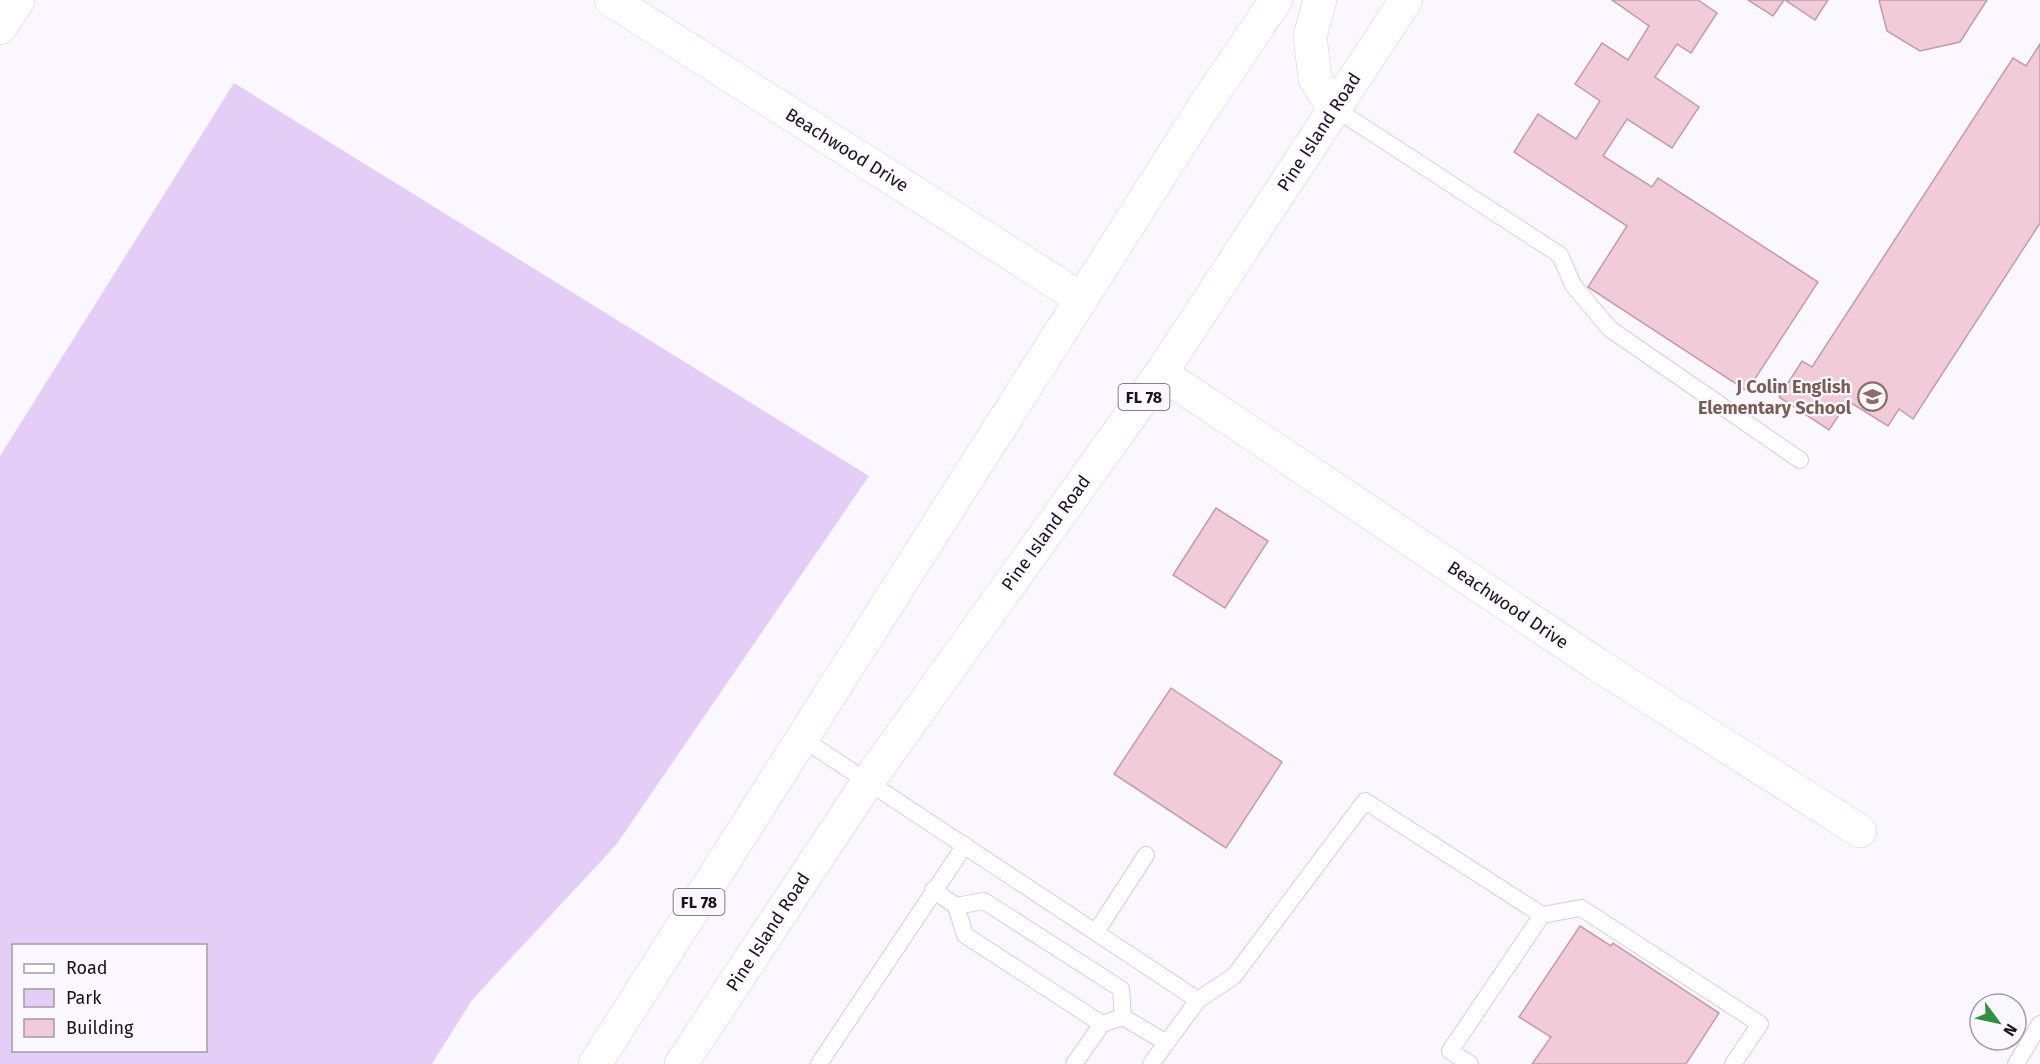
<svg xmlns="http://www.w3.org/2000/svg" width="2040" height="1064" viewBox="0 0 2040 1064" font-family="'Fira Sans',sans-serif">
<rect width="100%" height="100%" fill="#fbf7fe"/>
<path fill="#e4cef7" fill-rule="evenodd" d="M234,83l635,393 -253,369 -144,155 -40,64h-432v-608zM14,946h192v104h-192z"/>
<g fill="#f2cbd8" stroke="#c29da9" stroke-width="1.5">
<path d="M1612,0h86l19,13 -26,40 -14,-9 -22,33 44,30 -27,41 -45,-29 -24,37 49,31 6,-9 160,104 -71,109 -159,-104 39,-61 -113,-74 24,-38 38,25 24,-38 -25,-17 27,-41 26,17 21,-34z"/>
<path d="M1748,0h36l-11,16z"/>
<path d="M1785,0h43l-13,20z"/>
<path d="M1879,0h108l-27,42 -40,9 -33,-20z"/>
<path d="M2040,44v179l-127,196 -14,-10 -11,17 -40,-25 -19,29 -50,-33 23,-36 10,6 201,-309 13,8z"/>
<path d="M1216,508l52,33 -43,67 -52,-33z"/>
<path d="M1171,688l111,74 -56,86 -112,-74z"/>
<path d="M1580,926l31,20 2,-3 106,70 -33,51h-154l19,-27 -32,-20z"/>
</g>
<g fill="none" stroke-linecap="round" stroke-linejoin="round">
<defs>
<g id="service">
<path d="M1334,108l226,147 13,30 37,44 190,131"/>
<path d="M803,739l395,261"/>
<path d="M933,890l23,16 9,29 137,89 21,-7 42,25"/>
<path d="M956,906l28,-5 137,88 2,28"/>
<path d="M1096,932l50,-77"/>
<path d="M819,1064l146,-219"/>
<path d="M1074,1064l28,-40"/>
<path d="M1151,1064l47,-64 36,-24 131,-175 177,114 39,-7 179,116 -27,40"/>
<path d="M1470,1064l-20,-13 92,-136"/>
<path d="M2016,1064l24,-40"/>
</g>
<g id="minor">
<path d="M611,0l471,299"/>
<path d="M0,28l18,-28"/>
<path d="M1161,373l437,292 262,166"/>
</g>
<g id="primary">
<path d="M1320,0l-10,36 5,43 19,29"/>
<path d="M595,1064l606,-953 75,-111"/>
<path d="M681,1064l186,-281 294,-410 245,-373"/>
</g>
</defs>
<use href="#service" stroke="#dac9e9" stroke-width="18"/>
<use href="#minor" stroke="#dac9e9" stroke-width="34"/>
<use href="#primary" stroke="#dac9e9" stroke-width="34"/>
<use href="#service" stroke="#fff" stroke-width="16"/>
<use href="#minor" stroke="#fff" stroke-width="33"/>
<use href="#primary" stroke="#fff" stroke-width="33"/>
</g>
<defs>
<symbol id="school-ring" viewBox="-11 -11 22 22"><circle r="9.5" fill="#fbf7fe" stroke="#8d6e63" stroke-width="1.5"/><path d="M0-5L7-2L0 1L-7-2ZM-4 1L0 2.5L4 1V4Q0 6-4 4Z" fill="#8d6e63"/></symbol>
</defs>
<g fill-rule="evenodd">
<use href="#school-ring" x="1856" y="380" width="33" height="33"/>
</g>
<g text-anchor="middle" stroke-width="4.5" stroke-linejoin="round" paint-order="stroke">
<g fill="#fbf7fe" stroke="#5c5760" stroke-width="1.5">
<rect x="1118.5" y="384" width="51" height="26" rx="4.5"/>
<rect x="673.5" y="889" width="51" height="26" rx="4.5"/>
</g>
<g font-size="16" font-weight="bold" fill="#18131d">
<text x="1144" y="403">FL 78</text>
<text x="699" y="908">FL 78</text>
</g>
<g font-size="18" fill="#18131d" stroke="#fbf7fe">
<text transform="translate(1319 132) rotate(-57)" y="6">Pine Island Road</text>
<text transform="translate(847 150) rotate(32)" y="6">Beachwood Drive</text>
<text transform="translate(1046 533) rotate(-54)" y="6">Pine Island Road</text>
<text transform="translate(1508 605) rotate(34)" y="6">Beachwood Drive</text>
<text transform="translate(768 932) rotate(-57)" y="6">Pine Island Road</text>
</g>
<g font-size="18" font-weight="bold" fill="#785e54" stroke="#fbf7fe" text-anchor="end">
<text x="1851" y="393">J Colin English<tspan x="1851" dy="21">Elementary School</tspan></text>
</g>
</g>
<rect x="12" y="944" width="195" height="108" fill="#fbf7fe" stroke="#a09ca4" stroke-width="1.5"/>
<rect x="24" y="964" width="30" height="9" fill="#ffffff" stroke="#a09ca4" stroke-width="1.5"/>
<text x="66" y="974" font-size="18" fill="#18131d">Road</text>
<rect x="24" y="989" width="30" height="18" fill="#e4cef7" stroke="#a09ca4" stroke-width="1.5"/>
<text x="66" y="1004" font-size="18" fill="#18131d">Park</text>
<rect x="24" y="1019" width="30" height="18" fill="#f2cbd8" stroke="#a09ca4" stroke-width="1.5"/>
<text x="66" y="1034" font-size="18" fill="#18131d">Building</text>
<g transform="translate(1998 1022) rotate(123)"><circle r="28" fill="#fbf7fe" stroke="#a09ca4" stroke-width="1.5"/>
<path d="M0-4.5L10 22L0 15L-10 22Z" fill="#319042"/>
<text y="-9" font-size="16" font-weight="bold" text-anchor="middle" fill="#18131d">N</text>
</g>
</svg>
